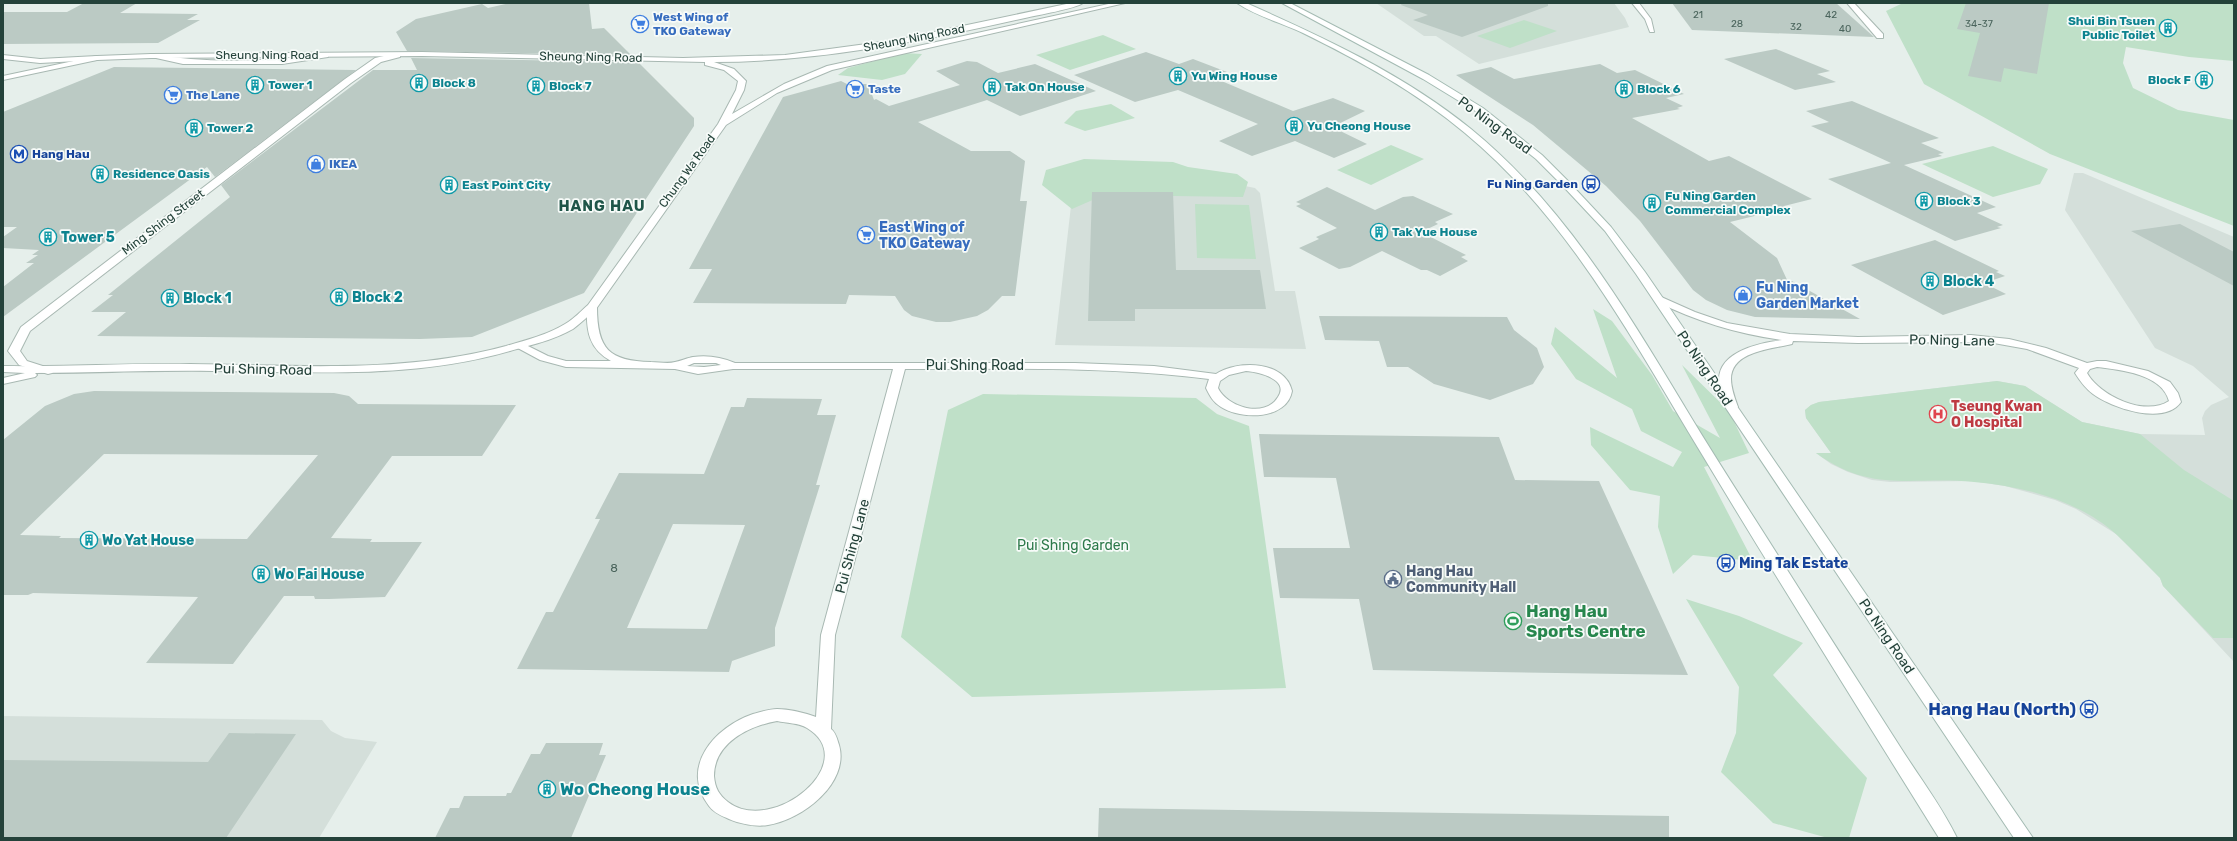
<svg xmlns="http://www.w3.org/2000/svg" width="2237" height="841" viewBox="0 0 2237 841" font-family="Rubik,sans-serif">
<rect width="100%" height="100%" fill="#e6efeb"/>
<g fill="#d4dfda">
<path d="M1376,3h238l11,15 4,9 -150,37 -43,-28h-12z"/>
<path d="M2074,173h9l151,64v425l-71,-76 -3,-8 -44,-44 -40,-25 -21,-9 -50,-14 -33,-5 -82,1 -18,-2 -24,-8 -17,-8 -15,-11h15l-25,-35 -1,-8 6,-5 8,-3 178,-21 28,5 57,36 58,12 65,1 -3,-17 3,-7 6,-6 18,-8 -36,-31 -38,-18 -90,-138z"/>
<path d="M1245,186l10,2 5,5 15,98h20l11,58 -251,-4 17,-148z"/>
<path d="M3,716l319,4 9,11 14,7 32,4 -58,96h-316z"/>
</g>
<g fill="#bfe0c8">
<path d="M1903,3h331v58l-45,-4 -63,-10 -3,16 10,25 45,22 56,10v106l-184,-72 -126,-70 -38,-73z"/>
<path d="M1524,20l33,11 -47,17 -33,-12z"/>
<path d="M1103,35l33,14 -66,21 -34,-15z"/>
<path d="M904,53l18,1 -17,20 -23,6 -44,-5 10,-7z"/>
<path d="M1111,104l24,14 -50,13 -21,-8 12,-12z"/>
<path d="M1391,145l33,14 -53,26 -34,-15z"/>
<path d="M1993,146l55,23 -8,15 -47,13 -71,-33z"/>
<path d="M1084,159l89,3 15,5 49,7 11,8 -5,15 -139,-2 -32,14 -30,-24 4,-15z"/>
<path d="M1195,204l54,1 7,54 -59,-1z"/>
<path d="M1593,309l19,12 40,54 21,36 47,27 -38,-73 47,46 20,42 -45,14 49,94 -60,-6 -20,19 -15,-47 2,-31 -30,-6 -39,-45 -1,-18 83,40 9,-15 -41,-21 -9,-22 -56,-30 -25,-35 4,-17 62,51z"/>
<path d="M1997,381l28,5 57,36 58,12 44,36 50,31v137h-21l-50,-52 -3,-8c-14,-14 -28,-29 -43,-43 -37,-34 -94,-49 -143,-53 -62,-6 -102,12 -158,-29h15l-25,-35 -1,-8 6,-5 8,-3z"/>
<path d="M983,394l213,4 21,16 32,12 37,262 -314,9 -71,-60 47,-227z"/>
<path d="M1686,599l53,17 64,27 -30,32 94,103 -18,60h-21l-55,-15 -52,-51 15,-39 3,-46z"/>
</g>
<g fill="#bbcac4" fill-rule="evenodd">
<path d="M84,3h53l-17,10 78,1 -11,6h13l-42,23 -155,1v-32h64z"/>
<path d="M510,3h79l3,26 12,-1 27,27 -224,-4 -11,-19 20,-13 66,-15 6,4z"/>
<path d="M1402,3h146v3l-86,31 -49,-17 15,-5 -27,-10z"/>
<path d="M1672,3h164l38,34 -182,-7z"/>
<path d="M1966,3h83l-12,71 -33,-6 -3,14 -33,-6 12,-43 -23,-4z"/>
<path d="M1776,49l54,22 -13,3 19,8 -41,8 -71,-31z"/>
<path d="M1146,52l33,12 14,-5 34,13 -15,5 81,34 40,-13 32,13 -33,16 35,17 -33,14 -39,-17 -43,15 -33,-15 39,-17 -80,-34 -43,12 -61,-27z"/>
<path d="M411,58l227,4 56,56v8l-110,167 -112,44 -52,2 -323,-3 29,-24h-35l22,-17h-5l122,-98 -9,-12 152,-115h44z"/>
<path d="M967,61l10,1 21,11 37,-9 61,27 -76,25 -33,-16 -69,22 53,29h39l15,10 -5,40h7l-12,95h-13l-14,14 -11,6 -27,6h-14l-24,-6 -8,-6 -9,-14 -46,-1 -3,9 -153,-1 19,-34h-23l94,-172 58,-16 6,3h21l6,16 2,-1 13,7 71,-21 -24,-14z"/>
<path d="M1600,64l17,9 18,-3 49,24 -18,4 17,8 -6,2 3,1 -48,9 77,43 20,-5 83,43 -28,7 3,2 -57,14 47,36 11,24 4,-1 68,38 -105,-2 -28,-7 -21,-10 -13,-10 -53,-69 -34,-35 -73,-61 -77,-50 35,-8 23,12z"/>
<path d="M114,67l242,3 -141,107 -8,-10 -204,150v-30l31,-24h-8l12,-8h-6l7,-5 -36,-2v-11l14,-10h-14v-115z"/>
<path d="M1852,101l87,37 -18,5 23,10 -6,1 4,2 -38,9 92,42 -19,6 26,12 -6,2 4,1 -46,13 -127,-62 63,-16 -80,-37 18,-4 -23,-11z"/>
<path d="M1327,187l48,23 28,-13 10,-1 40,18 -18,8 3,2 -17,8 45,23 -5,2 7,4 -28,15 -13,-6h-6l-39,-19 -32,16 -11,2 -40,-21 20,-9 -3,-2 21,-9 -41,-22 5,-2 -5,-2z"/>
<path d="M1092,192h81l3,78h84l6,39h-131v12h-47z"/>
<path d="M2180,224l54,28v34l-103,-55z"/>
<path d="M1935,240l64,31 -3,1 9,4 -21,7 22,11 -63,21 -92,-50z"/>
<path d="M1319,316l188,1 7,13 23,18 7,19 -11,17 -43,16 -56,-16 -26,-17h-21l-8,-26 -54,-1z"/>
<path d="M94,391l240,2 15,3 9,8 158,1 -34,51h-90l-61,82 41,1 -2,3h52l-37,55 -56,2h-14l-1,-3h-30l-51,68 -87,-1 52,-66 -165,-4 -5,2h-25v-155l42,-34 29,-12zM104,454l214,1 -71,84 -188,-1 2,-2 -41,-1z"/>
<path d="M747,398l75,1 -5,16h19l-20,70h4l-45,143v18l-43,15 -3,11 -212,-3 29,-57h7l47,-93h-5l24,-46 85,1 27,-67h13zM673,524l72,1 -38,104 -80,-1z"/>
<path d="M1259,434l240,3 16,43 84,1 89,194 -315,-5 -14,-71 -79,-1 -7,-50h77l-14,-70 -72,-1z"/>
<path d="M229,733l67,1 -70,104h-223v-78l205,2z"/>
<path d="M546,743h57l-4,12h7l-35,83h-136l15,-30h9l5,-12h42l1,-3h4l20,-39h9z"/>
<path d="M1099,808l570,8v22h-571z"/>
</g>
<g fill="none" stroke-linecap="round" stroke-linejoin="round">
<defs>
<g id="minor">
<path d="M1632,3h7l12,16 3,13h-4l-5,-13z"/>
<path d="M1847,3h7l29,31v4h-6z"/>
<path d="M325,53h3v4l-46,7h-99l-36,-8 4,-2c57,10 117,8 174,-1z"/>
<path d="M397,53h3v4l-19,5 -30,21 -321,248 -10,20 7,10 25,8 2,2 -2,2 -4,1 -29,-9 -11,-14 13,-24 324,-248 30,-21z"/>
<path d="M3,55l37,4 57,-3 4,2 -4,2 -57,3 -37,-4z"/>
<path d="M1659,296l36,16 32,11 63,11 68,3 113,-2 38,4 37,9 41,15 10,-2h9l42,10 22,11 8,11 3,9c-17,24 -69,6 -88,-8 -8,-6 -13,-13 -18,-21l4,-5 -52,-19 -39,-7 -130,1 -65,-2 -1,3c-20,5 -61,7 -61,35 0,9 4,20 7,28l-6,4 -6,-4c-3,-8 -7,-18 -7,-27 0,-29 41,-37 63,-40 -45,-6 -86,-19 -127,-39l-1,-2zM2097,367c24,3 65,7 72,34 -24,16 -69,-5 -82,-28l3,-4z"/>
<path d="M592,304l5,3c0,42 12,54 54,55 8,0 17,2 24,0 6,-1 12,-4 18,-5 14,-2 28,0 42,6h340l79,3 62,8c21,-14 69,-14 76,17 -5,29 -51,29 -71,16 -8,-5 -11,-11 -15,-19l3,-9c-101,-13 -203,-10 -304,-10l-70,266 -4,94c5,4 6,10 8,16 11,38 -37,75 -71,80 -12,2 -28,-1 -39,-6 -7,-3 -15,-6 -20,-13 -30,-39 6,-79 44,-92 8,-2 17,-5 24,-5 12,0 28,4 39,8l5,-82 72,-266h-160l-35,5 -23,-5 -109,-2 -26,-7 -26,-14 6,-3 4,1 24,12 18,5h45c-22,-12 -25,-30 -24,-54zM694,363h22l5,2 -17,2 -17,-1zM1246,371c12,1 44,8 32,26 -13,22 -51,10 -60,-9l2,-7 9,-6zM777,721c9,2 22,2 30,7 56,34 -34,108 -79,74 -9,-7 -13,-14 -14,-26 0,-33 35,-50 63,-55z"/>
</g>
<path id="tertiary" d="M1071,3h12c-8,6 -46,12 -58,15 -102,23 -206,44 -311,44l20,7 12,12 -2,9 -12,24 52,-30 43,-18 286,-63h12l-293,67 -55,23 -51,32 -130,184c-8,7 -15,14 -23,20 -19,11 -42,16 -63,22 -97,28 -196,21 -297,20 -59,-1 -118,2 -178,2l2,2 -2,2 -32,7v-6l22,-5 -22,-1v-6c62,1 125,-3 187,-2 106,1 213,10 316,-18 20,-6 41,-11 59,-22 9,-5 16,-13 23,-19l130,-181 18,-34 2,-9 -14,-11 -19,-5v-3l-283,-6 -271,2 -54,2 -94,20v-4l94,-20 54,-2 271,-2 261,6 102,-3 111,-15z"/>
<g id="secondary">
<path d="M1237,3h9c79,35 157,71 225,126 93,76 154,179 215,280 30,50 62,99 93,148 39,62 79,124 118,185 20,32 44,63 60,96h-18c-79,-127 -159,-254 -236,-382 -70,-115 -133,-236 -238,-323 -49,-41 -105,-72 -162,-100 -21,-10 -47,-17 -66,-30z"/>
<path d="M1282,3h8l139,72 54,33 59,47 25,25 44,47 34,45 388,566h-19l-378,-564 -31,-43 -44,-47 -25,-25 -59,-47 -54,-33z"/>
</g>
</defs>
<use href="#minor" stroke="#a8b8b2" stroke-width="2"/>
<use href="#tertiary" stroke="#a8b8b2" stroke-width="2"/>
<use href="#secondary" stroke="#a4bbb3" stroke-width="2"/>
<use href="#minor" fill="#fff" fill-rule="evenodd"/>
<use href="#tertiary" fill="#fff" fill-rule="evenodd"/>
<use href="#secondary" fill="#fff" fill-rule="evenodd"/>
</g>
<defs>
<symbol id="supermarket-ring" viewBox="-11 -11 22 22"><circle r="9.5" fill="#f7fbf9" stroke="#3f7fe0" stroke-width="1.5"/><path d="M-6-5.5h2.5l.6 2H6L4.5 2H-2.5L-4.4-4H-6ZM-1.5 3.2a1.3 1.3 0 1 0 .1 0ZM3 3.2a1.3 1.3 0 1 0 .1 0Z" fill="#3f7fe0"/></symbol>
<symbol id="building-ring" viewBox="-11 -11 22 22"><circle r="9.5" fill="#f7fbf9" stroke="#0f9aa8" stroke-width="1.5"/><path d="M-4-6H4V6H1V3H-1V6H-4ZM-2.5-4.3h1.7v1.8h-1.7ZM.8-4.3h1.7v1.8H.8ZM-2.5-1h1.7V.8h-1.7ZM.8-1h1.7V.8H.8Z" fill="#0f9aa8"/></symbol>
<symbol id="metro-ring" viewBox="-11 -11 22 22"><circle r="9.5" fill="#f7fbf9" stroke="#1a4fb4" stroke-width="1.5"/><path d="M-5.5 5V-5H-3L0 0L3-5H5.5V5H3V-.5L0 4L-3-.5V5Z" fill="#1a4fb4"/></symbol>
<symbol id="shop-ring" viewBox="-11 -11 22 22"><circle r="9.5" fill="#f7fbf9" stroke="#3f7fe0" stroke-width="1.5"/><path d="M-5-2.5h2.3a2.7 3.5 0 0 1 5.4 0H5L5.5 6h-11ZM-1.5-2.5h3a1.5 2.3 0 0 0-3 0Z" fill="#3f7fe0"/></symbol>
<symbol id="bus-ring" viewBox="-11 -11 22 22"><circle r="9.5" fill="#f7fbf9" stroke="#1a4fb4" stroke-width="1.5"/><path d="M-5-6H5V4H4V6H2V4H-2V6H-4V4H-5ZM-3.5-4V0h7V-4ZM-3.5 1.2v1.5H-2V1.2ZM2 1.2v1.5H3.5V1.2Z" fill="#1a4fb4"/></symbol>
<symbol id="hospital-ring" viewBox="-11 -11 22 22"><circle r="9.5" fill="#f7fbf9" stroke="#e0444e" stroke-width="1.5"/><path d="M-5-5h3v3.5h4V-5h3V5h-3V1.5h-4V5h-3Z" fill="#e0444e"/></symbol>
<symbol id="civic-ring" viewBox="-11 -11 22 22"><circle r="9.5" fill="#f7fbf9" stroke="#5c6f8a" stroke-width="1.5"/><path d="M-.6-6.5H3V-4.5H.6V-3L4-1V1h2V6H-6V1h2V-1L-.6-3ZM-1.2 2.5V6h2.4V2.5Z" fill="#5c6f8a"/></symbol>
<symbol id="stadium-ring" viewBox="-11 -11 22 22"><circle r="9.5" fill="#f7fbf9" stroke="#2e9e5b" stroke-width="1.5"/><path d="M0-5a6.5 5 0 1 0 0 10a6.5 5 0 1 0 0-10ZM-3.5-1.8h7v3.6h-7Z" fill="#2e9e5b"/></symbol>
</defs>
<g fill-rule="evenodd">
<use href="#supermarket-ring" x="630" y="14" width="20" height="20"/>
<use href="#building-ring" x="2158" y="18" width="20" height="20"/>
<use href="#building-ring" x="1168" y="66" width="20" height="20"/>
<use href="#building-ring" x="2194" y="70" width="20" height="20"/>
<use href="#building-ring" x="409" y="73" width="20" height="20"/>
<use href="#building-ring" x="245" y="75" width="20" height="20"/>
<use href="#building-ring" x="526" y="76" width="20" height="20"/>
<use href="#building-ring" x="982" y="77" width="20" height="20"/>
<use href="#supermarket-ring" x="845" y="79" width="20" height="20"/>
<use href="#building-ring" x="1614" y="79" width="20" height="20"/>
<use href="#supermarket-ring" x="163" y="85" width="20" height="20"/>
<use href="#building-ring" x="1284" y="116" width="20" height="20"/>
<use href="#building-ring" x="184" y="118" width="20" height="20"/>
<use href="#metro-ring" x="9" y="144" width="20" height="20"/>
<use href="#shop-ring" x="306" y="154" width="20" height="20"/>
<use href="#building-ring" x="90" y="164" width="20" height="20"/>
<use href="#bus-ring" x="1581" y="174" width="20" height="20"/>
<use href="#building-ring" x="439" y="175" width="20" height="20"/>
<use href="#building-ring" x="1914" y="191" width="20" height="20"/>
<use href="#building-ring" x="1642" y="193" width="20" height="20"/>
<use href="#building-ring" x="1369" y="222" width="20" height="20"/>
<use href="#supermarket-ring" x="856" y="225" width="20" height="20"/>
<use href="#building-ring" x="38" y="227" width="20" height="20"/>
<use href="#building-ring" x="1920" y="271" width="20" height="20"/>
<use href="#shop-ring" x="1733" y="285" width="20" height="20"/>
<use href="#building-ring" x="329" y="287" width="20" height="20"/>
<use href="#building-ring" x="160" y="288" width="20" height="20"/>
<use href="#hospital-ring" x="1928" y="404" width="20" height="20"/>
<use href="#building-ring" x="79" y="530" width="20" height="20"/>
<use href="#bus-ring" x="1716" y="553" width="20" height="20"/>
<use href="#building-ring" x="251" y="564" width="20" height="20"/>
<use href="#civic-ring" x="1383" y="569" width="20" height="20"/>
<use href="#stadium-ring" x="1503" y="611" width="20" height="20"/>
<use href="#bus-ring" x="2079" y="699" width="20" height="20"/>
<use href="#building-ring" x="537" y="779" width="20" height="20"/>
</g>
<g text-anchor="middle" stroke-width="3.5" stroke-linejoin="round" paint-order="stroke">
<g font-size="10" fill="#4a645c">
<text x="1698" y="18">21</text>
<text x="1831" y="18">42</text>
<text x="1737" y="27">28</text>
<text x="1979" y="27">34-37</text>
<text x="1796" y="30">32</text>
<text x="1845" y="32">40</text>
</g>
<g font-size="12" font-weight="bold" fill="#366cbe" stroke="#f7fbf9" text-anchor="start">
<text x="653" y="21">West Wing of<tspan x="653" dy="14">TKO Gateway</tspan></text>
<text x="868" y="93">Taste</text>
<text x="186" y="99">The Lane</text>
<text x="329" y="168">IKEA</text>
</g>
<g font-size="12" font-weight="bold" fill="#0d838f" stroke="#f7fbf9" text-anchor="start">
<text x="2155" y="25" text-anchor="end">Shui Bin Tsuen<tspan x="2155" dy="14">Public Toilet</tspan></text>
<text x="1191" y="80">Yu Wing House</text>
<text x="2191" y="84" text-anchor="end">Block F</text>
<text x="432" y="87">Block 8</text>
<text x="268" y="89">Tower 1</text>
<text x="549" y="90">Block 7</text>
<text x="1005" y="91">Tak On House</text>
<text x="1637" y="93">Block 6</text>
<text x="1307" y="130">Yu Cheong House</text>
<text x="207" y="132">Tower 2</text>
<text x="113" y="178">Residence Oasis</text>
<text x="462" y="189">East Point City</text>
<text x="1665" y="200">Fu Ning Garden<tspan x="1665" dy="14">Commercial Complex</tspan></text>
<text x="1937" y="205">Block 3</text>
<text x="1392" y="236">Tak Yue House</text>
</g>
<g font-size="12" fill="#24423a" stroke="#f7fbf9">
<text transform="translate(914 38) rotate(-11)" y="4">Sheung Ning Road</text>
<text x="267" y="59">Sheung Ning Road</text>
<text transform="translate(591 57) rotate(1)" y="4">Sheung Ning Road</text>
<text transform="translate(687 171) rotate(-54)" y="4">Chung Wa Road</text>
<text transform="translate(163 222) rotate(-37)" y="4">Ming Shing Street</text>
</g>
<g font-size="12" font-weight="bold" fill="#164399" stroke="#f7fbf9" text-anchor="start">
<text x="32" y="158">Hang Hau</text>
<text x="1578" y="188" text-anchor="end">Fu Ning Garden</text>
</g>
<g font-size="12" fill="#4a645c">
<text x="614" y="572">8</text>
</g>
<g font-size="14" fill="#24423a" stroke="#f7fbf9">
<text transform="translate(1495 125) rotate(36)" y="5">Po Ning Road</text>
<text transform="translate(1952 340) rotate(1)" y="5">Po Ning Lane</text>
<text x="975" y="370">Pui Shing Road</text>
<text transform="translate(1705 368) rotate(56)" y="5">Po Ning Road</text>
<text transform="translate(263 369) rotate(1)" y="5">Pui Shing Road</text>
<text transform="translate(852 546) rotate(-75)" y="5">Pui Shing Lane</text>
<text transform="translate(1887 636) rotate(56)" y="5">Po Ning Road</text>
</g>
<g font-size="14" font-weight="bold" fill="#366cbe" stroke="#f7fbf9" text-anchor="start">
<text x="879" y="232">East Wing of<tspan x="879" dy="16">TKO Gateway</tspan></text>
<text x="1756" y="292">Fu Ning<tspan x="1756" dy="16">Garden Market</tspan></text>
</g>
<g font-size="14" font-weight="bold" fill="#0d838f" stroke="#f7fbf9" text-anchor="start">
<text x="61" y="242">Tower 5</text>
<text x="1943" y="286">Block 4</text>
<text x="352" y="302">Block 2</text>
<text x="183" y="303">Block 1</text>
<text x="102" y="545">Wo Yat House</text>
<text x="274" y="579">Wo Fai House</text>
</g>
<g font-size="14" font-weight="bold" fill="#be3a42" stroke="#f7fbf9" text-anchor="start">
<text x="1951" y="411">Tseung Kwan<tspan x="1951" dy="16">O Hospital</tspan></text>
</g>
<g font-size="14" fill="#2d7a4b" stroke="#f7fbf9">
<text x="1073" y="550">Pui Shing Garden</text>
</g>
<g font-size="14" font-weight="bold" fill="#164399" stroke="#f7fbf9" text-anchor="start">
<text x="1739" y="568">Ming Tak Estate</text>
</g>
<g font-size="14" font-weight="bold" fill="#4e5e75" stroke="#f7fbf9" text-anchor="start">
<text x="1406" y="576">Hang Hau<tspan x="1406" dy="16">Community Hall</tspan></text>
</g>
<g font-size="15" font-weight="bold" letter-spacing="1" fill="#1f5548" stroke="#f7fbf9">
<text x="602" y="211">HANG HAU</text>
</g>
<g font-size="17" font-weight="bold" fill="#27864d" stroke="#f7fbf9" text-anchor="start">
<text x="1526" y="617">Hang Hau<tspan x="1526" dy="20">Sports Centre</tspan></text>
</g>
<g font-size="17" font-weight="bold" fill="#164399" stroke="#f7fbf9" text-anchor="end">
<text x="2076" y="715">Hang Hau (North)</text>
</g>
<g font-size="17" font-weight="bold" fill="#0d838f" stroke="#f7fbf9" text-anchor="start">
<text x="560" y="795">Wo Cheong House</text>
</g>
</g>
<rect width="2237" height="841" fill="none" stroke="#24423a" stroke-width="8"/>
</svg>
